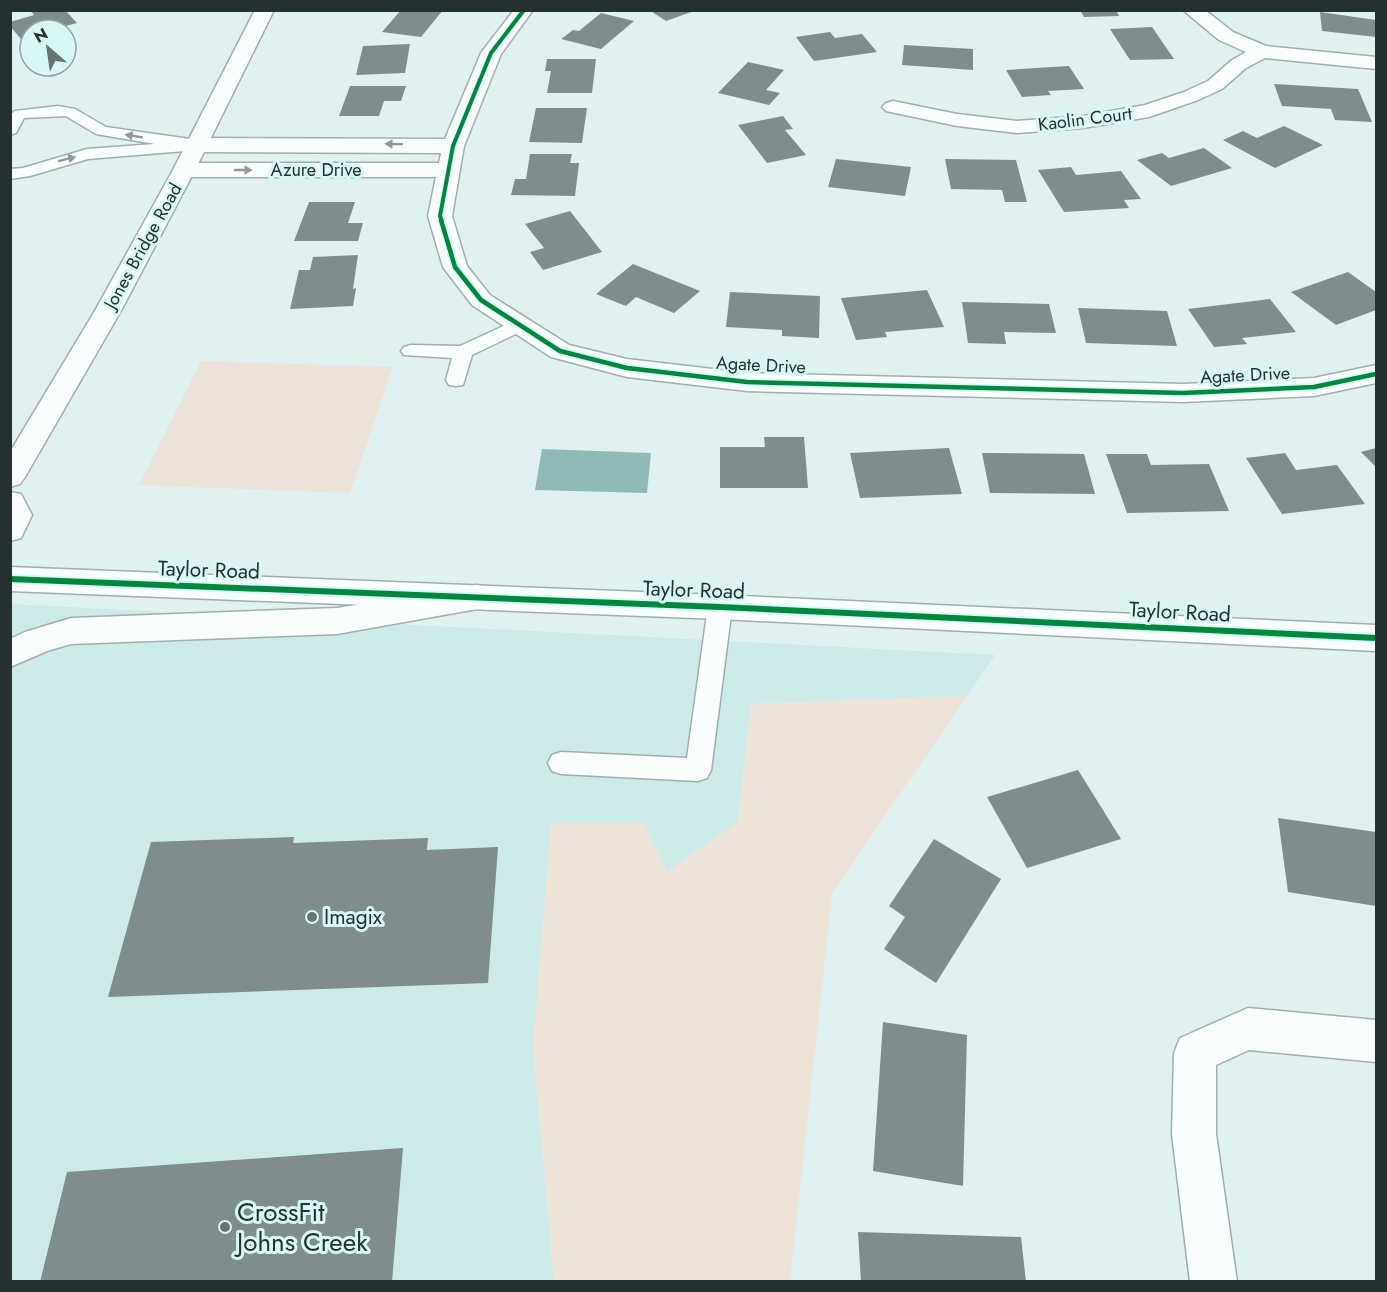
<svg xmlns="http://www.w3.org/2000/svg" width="1387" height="1292" viewBox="0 0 1387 1292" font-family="Jost,sans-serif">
<rect width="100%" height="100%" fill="#dff1f0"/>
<path fill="#cceae8" d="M10,604l985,51 -28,41 -216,8 -13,118 -72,51 -133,172 21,236h-543z"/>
<g fill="#ede3d9">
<path d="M201,361l192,6 -43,126 -211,-8z"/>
<path d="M967,696l-135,197 -42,388h-236l-21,-236 18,-222h92l24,49 71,-50 13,-118z"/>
</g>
<path fill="#8eb9b6" d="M542,449l109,4 -4,40 -112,-3z"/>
<g fill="#7f8d8c">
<path d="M30,10h35l12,13 -25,7h-22v6l-9,3 -11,-13v-4l24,-7z"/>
<path d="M401,10h42l-22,27 -39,-5z"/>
<path d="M649,10h45v1l-28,10z"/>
<path d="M1080,10h36l3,6 -35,1z"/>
<path d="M1320,12l56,8v17l-54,-6z"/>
<path d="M601,13l33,8 -33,28 -40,-10 12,-9 6,1z"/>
<path d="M1152,27l22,32 -44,1 -20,-31z"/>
<path d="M830,32l5,6 27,-4 15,18 -63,9 -18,-24z"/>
<path d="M410,44l-5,29 -49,2 7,-29z"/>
<path d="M904,45l69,4v21l-71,-5z"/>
<path d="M547,59h49l-4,34h-45l4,-22h-6z"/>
<path d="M748,62l36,8 -18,20 14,3 -11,12 -51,-12z"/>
<path d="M1069,66l15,23 -36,2 3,4 -29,2 -16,-27z"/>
<path d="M1274,84l84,5 14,33 -37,-2 -4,-11 -49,-3z"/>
<path d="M350,86h56l-5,15h-17l-5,15h-40z"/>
<path d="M536,108h51l-5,35 -53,-1z"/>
<path d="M783,116l10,13 -8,1 21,25 -39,8 -29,-38z"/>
<path d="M1284,126l39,19 -48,23 -52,-28 20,-9 14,7z"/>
<path d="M1204,148l28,20 -61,18 -34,-26 25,-7 7,5z"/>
<path d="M530,154h42l-2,9h9l-4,33 -64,-1 4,-16h11z"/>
<path d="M836,159l75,8 -6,29 -77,-9z"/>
<path d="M945,159l71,1 11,42h-22l-3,-12 -51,-1z"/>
<path d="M1071,167l5,8 45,-4 20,28 -17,1 5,8 -65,4 -26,-42z"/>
<path d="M309,202h46l-7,21h15l-5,18h-64z"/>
<path d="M570,211l32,41 -59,18 -13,-18 14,-4 -19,-24z"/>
<path d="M358,255l-5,34 3,-1 -3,18 -63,3 9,-39h11l3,-13z"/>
<path d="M633,264l67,27 -26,22 -38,-16 -10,9 -30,-12z"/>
<path d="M1348,272l28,20v18l-40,15 -45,-33z"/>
<path d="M927,290l17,37 -59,5 2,5 -31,3 -15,-42z"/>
<path d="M730,292l90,4 -1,42 -37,-2v-6l-56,-3z"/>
<path d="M1270,299l26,33 -54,6 5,6 -33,3 -26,-38z"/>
<path d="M962,302l87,2 7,29 -52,-1 2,12 -38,-1z"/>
<path d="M1078,308l89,3 10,35 -91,-3z"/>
<path d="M764,437h40l4,51h-88v-41h45z"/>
<path d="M949,448l13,46 -102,4 -10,-45z"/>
<path d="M1376,448v19l-15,-15z"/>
<path d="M982,453l102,1 11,40 -105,-1z"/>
<path d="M1285,453l11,17 41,-5 28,39 -83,10 -36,-56z"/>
<path d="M1106,454h41l4,11 58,-1 20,47 -102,2z"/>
<path d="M1078,770l43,69 -94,29 -40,-71z"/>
<path d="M1278,818l98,14v74l-88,-14z"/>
<path d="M294,837l-1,6 135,-5 -1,12 71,-3 -10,136 -380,14 43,-155z"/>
<path d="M934,839l67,40 -65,104 -52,-34 21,-32 -16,-11z"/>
<path d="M883,1022l84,13 -4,151 -90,-15z"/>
<path d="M403,1148l-11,134h-352l27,-110z"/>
<path d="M858,1232l163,5 5,45h-165z"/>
</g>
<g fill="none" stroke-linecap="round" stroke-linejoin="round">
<defs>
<g id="service">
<path d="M58,106l17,3 31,18 91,13 8,5 -8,5 -109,9 -58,17 -20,3v-10l13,-1 64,-19 68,-5 -59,-10 -30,-18 -42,2 -8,15 -6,2v-20l5,-4z"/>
<path d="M519,319l7,2 2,4 -2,4 -54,26 -9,30 -7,1 -7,-1 -3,-5 6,-22 -48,-3 -3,-4 3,-4 7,-2 49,1z"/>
<path d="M720,598l8,3 4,6 -21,163 -4,8 -9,3 -137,-7 -9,-3 -4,-8 4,-8 9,-3 126,6 21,-151 4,-6z"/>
</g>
<g id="minor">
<path d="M514,10h19l-32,44 -37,92 -12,70 15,50 23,29 79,50 58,14 120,14 436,11 131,-6 62,-13v18l-62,13 -131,6 -436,-11 -120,-14 -76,-20 -79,-52 -29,-38 -15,-51 8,-39h-252l-8,-2 -3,-5 3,-5 8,-2h255l2,-10 -244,-1 -8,-2 -3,-5 3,-5 8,-2 248,1 36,-86z"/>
<path d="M1183,10h22l28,22 33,14 110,11v12l-111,-11 -19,10 -24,21 -24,11 -49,17 -66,11 -66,5 -60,-7 -71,-15 -4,-4 4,-4 7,-2 64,13 60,7 66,-5 62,-11 39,-13 24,-11 24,-21 14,-8 -27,-12z"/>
<path d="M10,567l710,28 656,30v26l-656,-32 -710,-28z"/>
<path d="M1248,1008l128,12v42l-127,-12 -33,15v69l21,148h-47l-18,-148 2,-81 6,-15z"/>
</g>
<g id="secondary">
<path d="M255,10h19l-79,160 -73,139 -97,168 -5,7 -10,3v-35l86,-143 77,-139z"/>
<path d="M10,492l11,2 11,21 -11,23 -11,3z"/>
<path d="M477,585l11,3 5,9 -5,9 -11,3 -140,25 -266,10 -24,7 -37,16v-28l15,-7 46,-14 266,-10z"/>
</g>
</defs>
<use href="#service" stroke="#a1aead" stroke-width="3"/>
<use href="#minor" stroke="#a1aead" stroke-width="3"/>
<use href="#secondary" stroke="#a1aead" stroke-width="3"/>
<use href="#service" fill="#fafdfd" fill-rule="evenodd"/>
<use href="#minor" fill="#fafdfd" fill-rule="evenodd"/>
<use href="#secondary" fill="#fafdfd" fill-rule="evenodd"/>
<defs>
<path id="cycleway-far2" d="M442,222l-2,-6 13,-70 38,-93 33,-43"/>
<path id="cycleway-far1" d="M441,220l14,47 26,33 79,51 67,17 120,14 436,11 131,-6 62,-13"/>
<path id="cycleway" d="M10,579l710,28 656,31"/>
</defs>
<use href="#cycleway-far2" stroke="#d8f8f6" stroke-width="6"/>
<use href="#cycleway-far1" stroke="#d8f8f6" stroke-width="8"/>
<use href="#cycleway" stroke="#d8f8f6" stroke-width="10"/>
<use href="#cycleway-far2" stroke="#00873e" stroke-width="4"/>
<use href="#cycleway-far1" stroke="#00873e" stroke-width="4.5"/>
<use href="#cycleway" stroke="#00873e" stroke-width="6"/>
</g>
<defs><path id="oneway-solid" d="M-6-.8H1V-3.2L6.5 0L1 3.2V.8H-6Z" transform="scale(1.5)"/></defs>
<g fill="#909796">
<use href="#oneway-solid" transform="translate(134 136) rotate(-171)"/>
<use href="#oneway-solid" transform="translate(394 144) rotate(-179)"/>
<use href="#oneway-solid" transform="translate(67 159) rotate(-14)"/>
<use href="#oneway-solid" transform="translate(243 170)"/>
</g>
<g fill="#667473" stroke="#d8f8f6" stroke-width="2">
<circle cx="312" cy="917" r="6"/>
<circle cx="225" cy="1227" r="6"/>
</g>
<g text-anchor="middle" stroke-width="6" stroke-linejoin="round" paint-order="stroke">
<g font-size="18" fill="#253130" stroke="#d8f8f6">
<text transform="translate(1085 119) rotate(-7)" y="6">Kaolin Court</text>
<text x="316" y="176">Azure Drive</text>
<text transform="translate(143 246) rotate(-61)" y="6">Jones Bridge Road</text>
<text transform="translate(761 365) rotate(3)" y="6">Agate Drive</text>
<text transform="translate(1245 375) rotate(-3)" y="6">Agate Drive</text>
</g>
<g font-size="21" fill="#253130" stroke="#d8f8f6">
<text transform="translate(209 570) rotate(2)" y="7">Taylor Road</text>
<text transform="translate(694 590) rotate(2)" y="7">Taylor Road</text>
<text transform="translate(1180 612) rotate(3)" y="7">Taylor Road</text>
</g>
<g font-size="21" fill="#253130" stroke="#d8f8f6" text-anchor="start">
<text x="324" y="924">Imagix</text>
</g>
<g font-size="26" fill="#253130" stroke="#d8f8f6" text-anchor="start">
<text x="237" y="1221">CrossFit<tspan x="237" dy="30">Johns Creek</tspan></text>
</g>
</g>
<rect width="1387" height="1292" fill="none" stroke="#253130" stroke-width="24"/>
<g transform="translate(48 48) rotate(331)"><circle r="28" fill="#d8f8f6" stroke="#90a8a7" stroke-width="1.5"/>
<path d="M0-4.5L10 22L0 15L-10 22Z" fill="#667473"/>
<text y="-9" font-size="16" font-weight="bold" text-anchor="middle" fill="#253130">N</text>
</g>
</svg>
